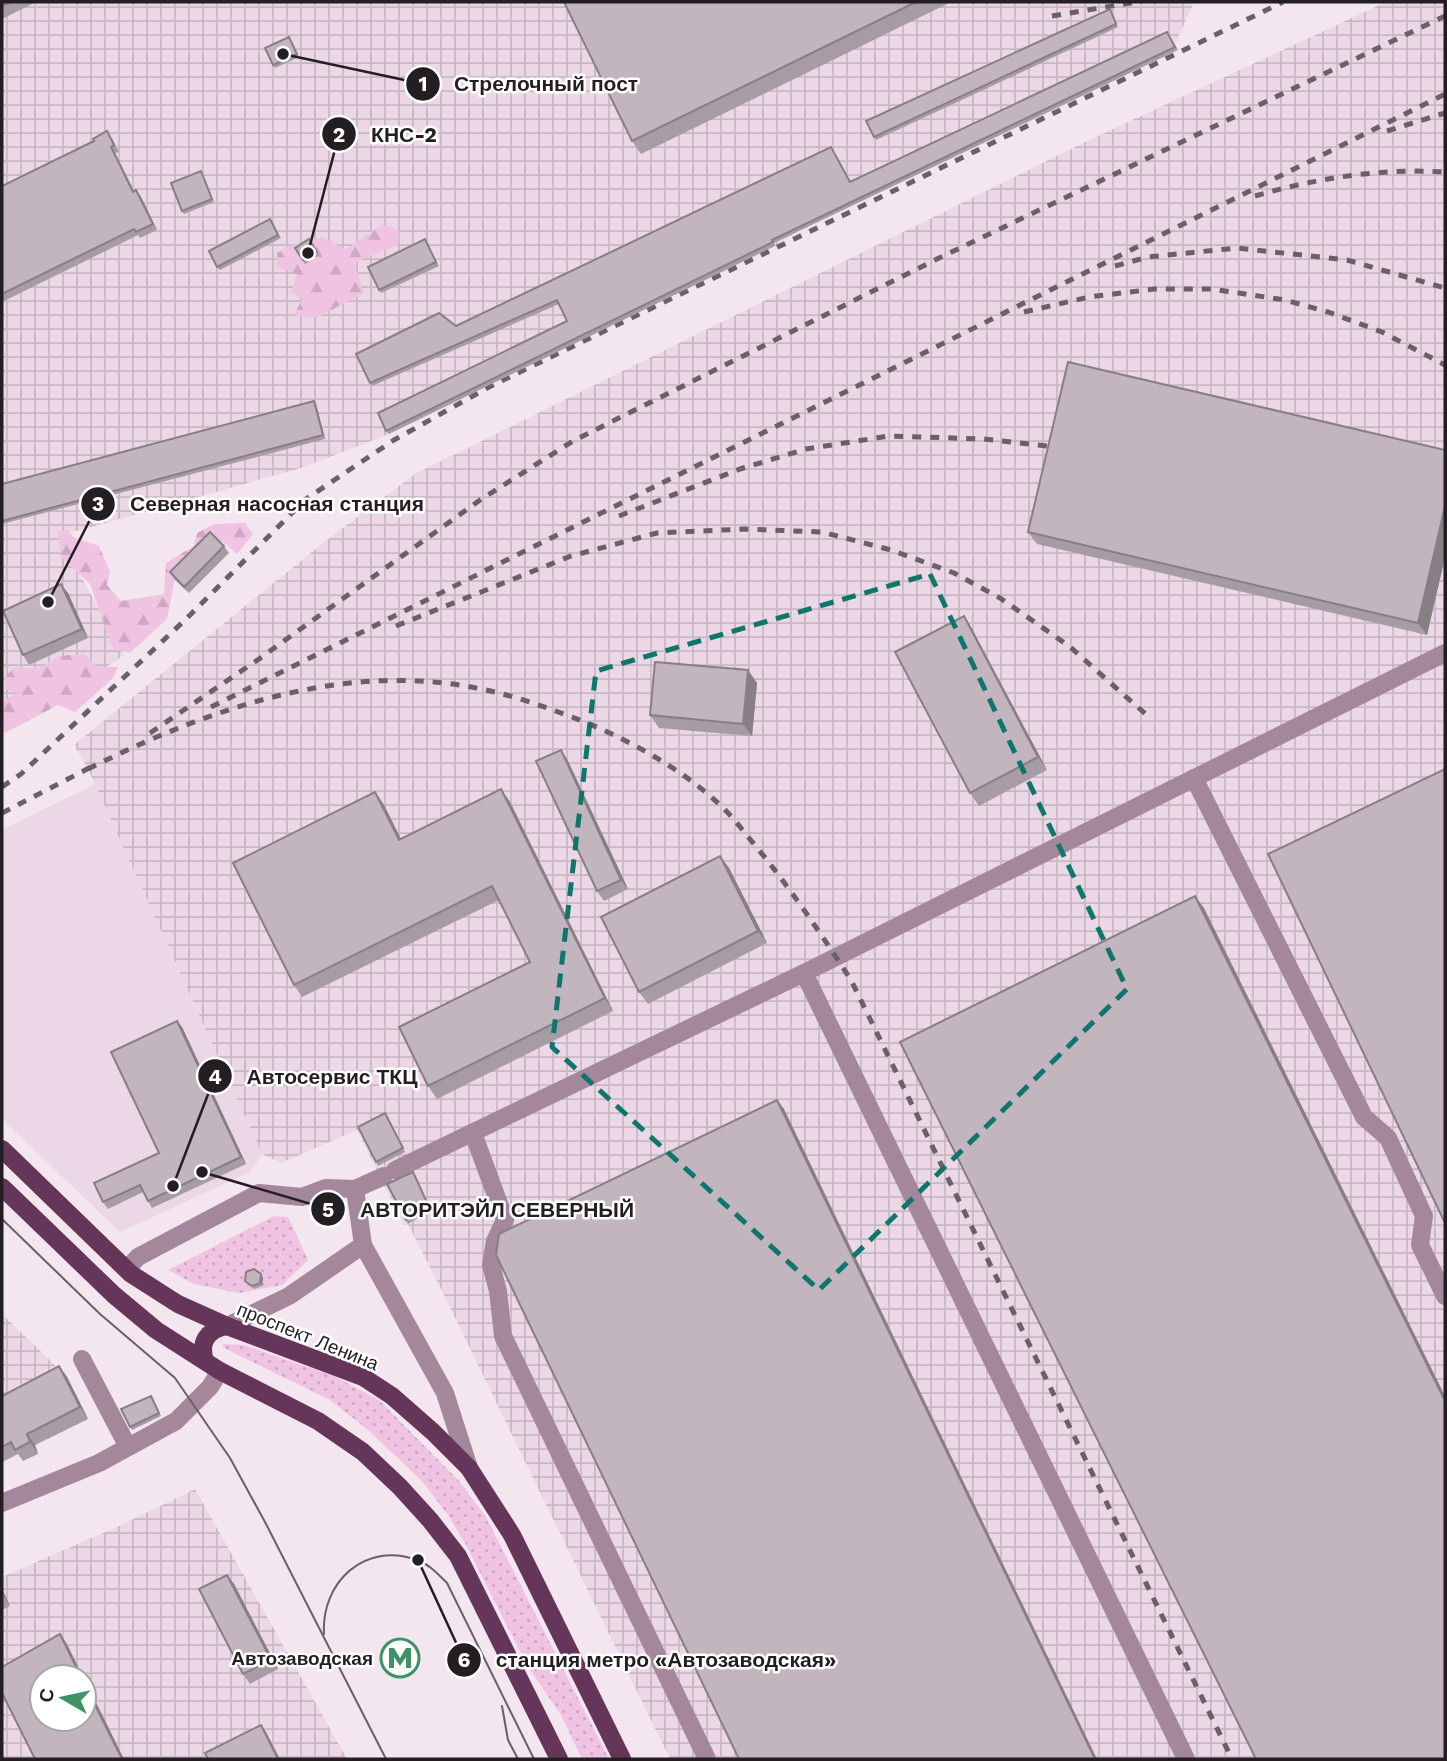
<svg xmlns="http://www.w3.org/2000/svg" width="1447" height="1761" viewBox="0 0 1447 1761" font-family="'Work Sans',sans-serif">
<defs>
<pattern id="industrial-grid" width="8" height="8" patternUnits="userSpaceOnUse" patternTransform="scale(1.75)"><rect width="8" height="8" fill="#ebd7e5"/><path d="M0 4h8M4 0v8" fill="none" stroke="#c9b8c4"/></pattern>
<pattern id="grass-dots" width="8" height="8" patternUnits="userSpaceOnUse" patternTransform="scale(1.75)"><rect width="8" height="8" fill="#f0c3e2"/><path d="M2 2h.1M6 6h.1" fill="none" stroke="#cea7c2" stroke-width="1.8" stroke-linecap="round"/></pattern>
<pattern id="forest-firs" width="22" height="20" patternUnits="userSpaceOnUse" patternTransform="scale(1.75)"><rect width="22" height="20" fill="#f0c3e2"/><path d="M5 1l3.5 6h-7zM16 11l3.5 6h-7z" fill="#cea7c2"/></pattern>
</defs>
<rect width="100%" height="100%" fill="#f3e6ef"/>
<path fill="#ebd7e5" d="M95,784l167,370 -12,18 -130,60 -118,-113v-289z"/>
<g fill="url(#industrial-grid)" fill-rule="evenodd">
<path d="M2,2h1192l-19,42 2,6 -379,181 -23,15 -386,188 -88,34 -242,68 65,119 -64,44 -58,4z"/>
<path d="M1386,2h59v1757h-775l-226,-464 -36,-71 -4,1 -47,-95 -76,33 -19,-9 -174,-385 -14,-24 249,-202 92,-69 668,-331z"/>
<path d="M2,1314l65,63 21,42 -86,43z"/>
<path d="M195,1489l152,270h-345v-182l117,-51zM42,1677h42v42h-42z"/>
</g>
<g fill="url(#grass-dots)">
<path d="M274,1216l14,1 20,43 -26,25 -43,8 -45,-9 -26,-14z"/>
<path d="M224,1344l20,1 90,31 45,24 81,82 26,35 123,242h-27l-21,-44 -33,-48 -63,-124 -17,-28 -27,-35 -53,-50 -38,-30 -106,-52 -2,-2z"/>
</g>
<g fill="url(#forest-firs)">
<path d="M383,224l16,7 -1,14 -44,18 10,30 -48,25 -22,-3 8,-16 -11,-7 6,-18 -20,-7v-14l12,-7 33,-9 24,12z"/>
<path d="M245,523l8,11 -16,20 -15,-13 -21,4 -25,28 -9,46 -37,34 -17,-4 -23,-65 -29,-27 -4,-26 11,-1 5,7 26,9 11,26 -3,13 14,16 43,-7 2,-31 28,-17 3,-13 17,-9z"/>
<path d="M85,654l13,13h20l-5,11 -38,34 -17,-7 -53,28 -3,-1v-30l16,-10 -11,-2 -3,-11 9,-11h27l19,-12z"/>
</g>
<g fill="none" stroke-linecap="round" stroke-linejoin="round">
<g stroke="#a4879b" stroke-width="18">
<path d="M1194,778l170,339 24,21 36,78 -4,29 25,51"/>
<path d="M804,973l382,786"/>
<path d="M473,1133l32,87 -10,21 -4,24 7,26 5,45 204,423"/>
<path d="M395,1170l409,-197 641,-320"/>
<path d="M355,1189l29,-13"/>
<path d="M127,1269l11,-12 121,-64 43,4 24,-9 29,1 8,56 82,148 24,75"/>
<path d="M227,1326l62,-30 74,-51"/>
<path d="M82,1359l46,88"/>
<path d="M2,1503l97,-40 77,-42 34,-34 10,-16"/>
</g>
<g stroke="#65365a" stroke-width="18">
<path d="M2,1149l129,125 47,30 49,22 136,51 29,19 41,36 36,36 43,67 110,224"/>
<path d="M2,1187l112,108 42,35 64,41 98,50 45,31 37,35 30,33 28,36 101,203"/>
<path d="M205,1361c-6,-19 2,-31 22,-35"/>
</g>
<g stroke="#696166" stroke-width="2">
<path d="M2,1219l98,95 75,64 55,80 35,64 121,237"/>
<path d="M324,1634c-3,-52 41,-93 93,-74 12,4 21,14 30,23l87,176"/>
<path d="M502,1706l6,34 10,19"/>
</g>
<g stroke="#696166" stroke-width="5" stroke-dasharray="9 9" stroke-linecap="butt">
<path d="M1052,16l84,-14"/>
<path d="M1387,131l58,-18"/>
<path d="M1255,196c62,-18 126,-28 190,-24"/>
<path d="M1115,266l33,-9 89,-9 110,12 98,28"/>
<path d="M1024,312l65,-15 65,-8h58l73,11 43,12 54,20 63,33"/>
<path d="M619,516l121,-47 66,-20 83,-13 95,3 63,7"/>
<path d="M396,626l175,-70 86,-23 88,-4 77,3 69,18 63,23 46,25 69,48 81,72"/>
<path d="M211,707l1234,-613"/>
<path d="M150,733l109,-74 221,-159 93,-59 364,-182 508,-243"/>
<path d="M88,769c120,-60 257,-109 393,-80 31,6 61,17 91,28 50,19 110,51 149,89 10,9 19,21 28,32 38,45 70,93 102,142l381,779"/>
<path d="M2,787l19,-13 164,-154 121,-121 88,-59 95,-53 794,-385"/>
<path d="M2,813l93,-48"/>
</g>
</g>
<g fill="#a79ca3">
<path d="M2,2h34l-34,17z"/>
<path d="M564,2h387l-310,152 -9,-13z"/>
<path d="M1112,12l6,15 -242,113 -2,-3z"/>
<path d="M1167,32l11,18 -404,193 1,3 -386,188 -3,-3 181,-110 -8,-17 -187,82 -2,-3 86,-57 395,-144z"/>
<path d="M289,37l10,20 -24,11 -2,-3z"/>
<path d="M112,138l7,14 -4,1 19,38 7,6 16,33 -17,8 -2,-3 -136,67v-116z"/>
<path d="M203,175l11,27 -30,12 -2,-3z"/>
<path d="M270,219l11,19 -61,32 -3,-3z"/>
<path d="M309,239l10,16 -14,9 -10,-16z"/>
<path d="M425,239l14,27 -58,27 -2,-3z"/>
<path d="M316,404l9,35 -323,85v-40z"/>
<path d="M1445,450v107l-18,78 -390,-91 -9,-12z"/>
<path d="M224,546l5,7 -40,40 -15,-14 -4,-7z"/>
<path d="M68,593l20,45 -59,27 -6,-10z"/>
<path d="M972,629l75,141 -68,36 -9,-13z"/>
<path d="M757,683l-5,53 -93,-8 -9,-13z"/>
<path d="M567,759l61,130 -24,12 -7,-10z"/>
<path d="M501,789l9,13 103,209 -176,88 -9,-13 102,-124 -31,-62 -197,97 -8,-12 81,-193 9,13 17,34z"/>
<path d="M720,856l9,12 38,75 -119,61 -9,-12z"/>
<path d="M182,1027l64,137 -94,44 -9,-16 -35,17 -5,-7 56,-49z"/>
<path d="M385,1113l20,39 -27,14 -2,-4z"/>
<path d="M415,1175l16,35 -23,14 -2,-4z"/>
<path d="M261,1274l2,4 -1,8 -8,3 -9,-8z"/>
<path d="M59,1366l8,11 21,42 -53,26 3,9 -15,7 -5,-7 -16,8v-66z"/>
<path d="M151,1396l10,20 -29,14 -2,-3z"/>
<path d="M227,1575l7,9 44,85 -28,15 -7,-10z"/>
<path d="M2,1589l8,17 -8,4z"/>
</g>
<g fill="#887f85">
<path d="M111,147l4,6 22,45 -4,-6z"/>
<path d="M136,190l5,7 16,33 -4,-6z"/>
<path d="M314,401l2,3 9,35 -2,-4z"/>
<path d="M1445,506v51l-18,78 -9,-12z"/>
<path d="M61,584l7,9 20,45 -6,-9z"/>
<path d="M964,616l8,13 75,141 -9,-13z"/>
<path d="M748,670l9,13 -5,53 -9,-12z"/>
<path d="M561,750l6,9 61,130 -7,-9z"/>
<path d="M501,789l9,13 103,209 -8,-13z"/>
<path d="M375,792l9,13 24,48 -9,-13z"/>
<path d="M720,856l9,12 38,75 -9,-12z"/>
<path d="M1195,896l9,12 241,488v5z"/>
<path d="M177,1021l5,6 64,137 -5,-7z"/>
<path d="M777,1100l7,9 313,650h-2z"/>
<path d="M261,1274l2,4 -1,8 -2,-3z"/>
<path d="M59,1366l8,11 21,42 -8,-12z"/>
<path d="M27,1434l8,11 3,9 -8,-12z"/>
<path d="M227,1575l7,9 44,85 -7,-9z"/>
<path d="M2,1589l8,17 -6,-10 -2,-3z"/>
<path d="M60,1634l7,10 16,33h-2z"/>
<path d="M84,1678l40,81h-2l-38,-76z"/>
<path d="M261,1725l6,9 13,25h-2z"/>
</g>
<g fill="#c2b5be" stroke="#887f85" stroke-width="2">
<path d="M2,2h9l-9,4z"/>
<path d="M564,2h352l-284,139z"/>
<path d="M1110,9l6,15 -242,113 -8,-16z"/>
<path d="M1167,32l8,15 -403,193 1,2 -387,189 -8,-18 189,-92 -10,-21 -187,83 -14,-29 83,-41 17,13 375,-179 19,35z"/>
<path d="M289,37l8,17 -24,11 -8,-17z"/>
<path d="M107,131l7,14 -3,2 9,18 13,27 3,-2 17,34 -17,8 -2,-3 -132,65v-108l92,-45 -1,-2z"/>
<path d="M201,171l11,28 -30,12 -11,-28z"/>
<path d="M270,219l8,16 -61,32 -8,-16z"/>
<path d="M309,239l8,13 -14,8 -8,-12z"/>
<path d="M425,239l11,23 -57,28 -11,-23z"/>
<path d="M1068,362l377,88v56l-27,117 -390,-91z"/>
<path d="M314,401l9,34 -321,86v-37z"/>
<path d="M210,532l14,14 -40,41 -14,-15z"/>
<path d="M61,584l21,45 -59,26 -20,-44z"/>
<path d="M964,616l74,141 -68,36 -75,-141z"/>
<path d="M655,662l93,8 -5,54 -93,-9z"/>
<path d="M561,750l60,130 -24,11 -61,-130z"/>
<path d="M1445,769v454l-177,-369z"/>
<path d="M501,789l104,209 -177,88 -29,-59 131,-65 -38,-76 -198,99 -61,-122 142,-71 24,48z"/>
<path d="M720,856l38,75 -119,61 -38,-75z"/>
<path d="M1195,896l250,505v358h-189l-356,-717z"/>
<path d="M177,1021l64,136 -93,44 -8,-16 -37,17 -9,-19 65,-30 -48,-101z"/>
<path d="M777,1100l318,659h-356l-243,-504 3,-21z"/>
<path d="M385,1113l18,35 -27,14 -18,-35z"/>
<path d="M413,1172l16,35 -23,13 -19,-36z"/>
<path d="M254,1269l7,5 -1,9 -8,3 -7,-5 1,-9z"/>
<path d="M59,1366l21,41 -53,27 3,8 -15,8 -4,-8 -9,5v-51z"/>
<path d="M151,1396l8,17 -29,14 -9,-18z"/>
<path d="M227,1575l44,85 -28,14 -44,-85z"/>
<path d="M60,1634l21,43h-39v42h42v-36l38,76h-87l-33,-66v-26z"/>
<path d="M261,1725l17,34h-70l-3,-6z"/>
</g>
<path fill="none" stroke="#0f766e" stroke-width="5" stroke-dasharray="14 9" stroke-linejoin="round" d="M930,574l197,415 -308,301 -267,-243 44,-376z"/>
<defs>
<symbol id="metro-ring" viewBox="-11 -11 22 22"><circle r="9.5" fill="#fff" stroke="#3e9265" stroke-width="1.5"/><path d="M-5.5 5V-5H-3L0 0L3-5H5.5V5H3V-.5L0 4L-3-.5V5Z" fill="#3e9265"/></symbol>
</defs>
<g fill-rule="evenodd">
<use href="#metro-ring" x="378" y="1636" width="44" height="44"/>
</g>
<g text-anchor="middle" stroke-width="5" stroke-linejoin="round" paint-order="stroke">
<g font-size="19" fill="#231e21" stroke="#fff">
<text transform="translate(308 1336) rotate(22)" y="7">проспект Ленина</text>
</g>
<g font-size="19" font-weight="bold" fill="#231e21" stroke="#fff" text-anchor="end">
<text x="373" y="1665">Автозаводская</text>
</g>
</g>
<path fill="none" stroke="#231e21" stroke-width="2.5" d="M283 54L423 84M308 253L339 134M48 602L98 504M173 1186L215 1076M202 1172L328 1209M418 1560L464 1660"/>
<g fill="#231e21" stroke="#fff" stroke-width="2.5">
<circle cx="283" cy="54" r="7"/>
<circle cx="308" cy="253" r="7"/>
<circle cx="48" cy="602" r="7"/>
<circle cx="173" cy="1186" r="7"/>
<circle cx="202" cy="1172" r="7"/>
<circle cx="418" cy="1560" r="7"/>
<circle cx="423" cy="84" r="18"/>
<circle cx="339" cy="134" r="18"/>
<circle cx="98" cy="504" r="18"/>
<circle cx="215" cy="1076" r="18"/>
<circle cx="328" cy="1209" r="18"/>
<circle cx="464" cy="1660" r="18"/>
</g>
<g font-size="21" text-anchor="middle" font-weight="bold" fill="#fff">
<text x="423" y="91">1</text>
<text x="339" y="142">2</text>
<text x="98" y="511">3</text>
<text x="215" y="1084">4</text>
<text x="328" y="1217">5</text>
<text x="464" y="1667">6</text>
</g>
<g font-size="21" text-anchor="middle" font-weight="bold" fill="#231e21" stroke="#fff" stroke-width="5" stroke-linejoin="round" paint-order="stroke">
<text x="546" y="91">Стрелочный пост</text>
<text x="404" y="142">КНС-2</text>
<text x="277" y="511">Северная насосная станция</text>
<text x="332" y="1084">Автосервис ТКЦ</text>
<text x="497" y="1217">АВТОРИТЭЙЛ СЕВЕРНЫЙ</text>
<text x="666" y="1667">станция метро «Автозаводская»</text>
</g>
<rect width="1447" height="1761" fill="none" stroke="#231e21" stroke-width="7"/>
<g transform="translate(63 1698) rotate(279)"><circle r="33" fill="#ffffff" stroke="#a7a5a6" stroke-width="2"/>
<path d="M0-5L12 26L0 18L-12 26Z" fill="#3e9265"/>
<text y="-10" font-size="19" font-weight="bold" text-anchor="middle" fill="#231e21">С</text>
</g>
</svg>
